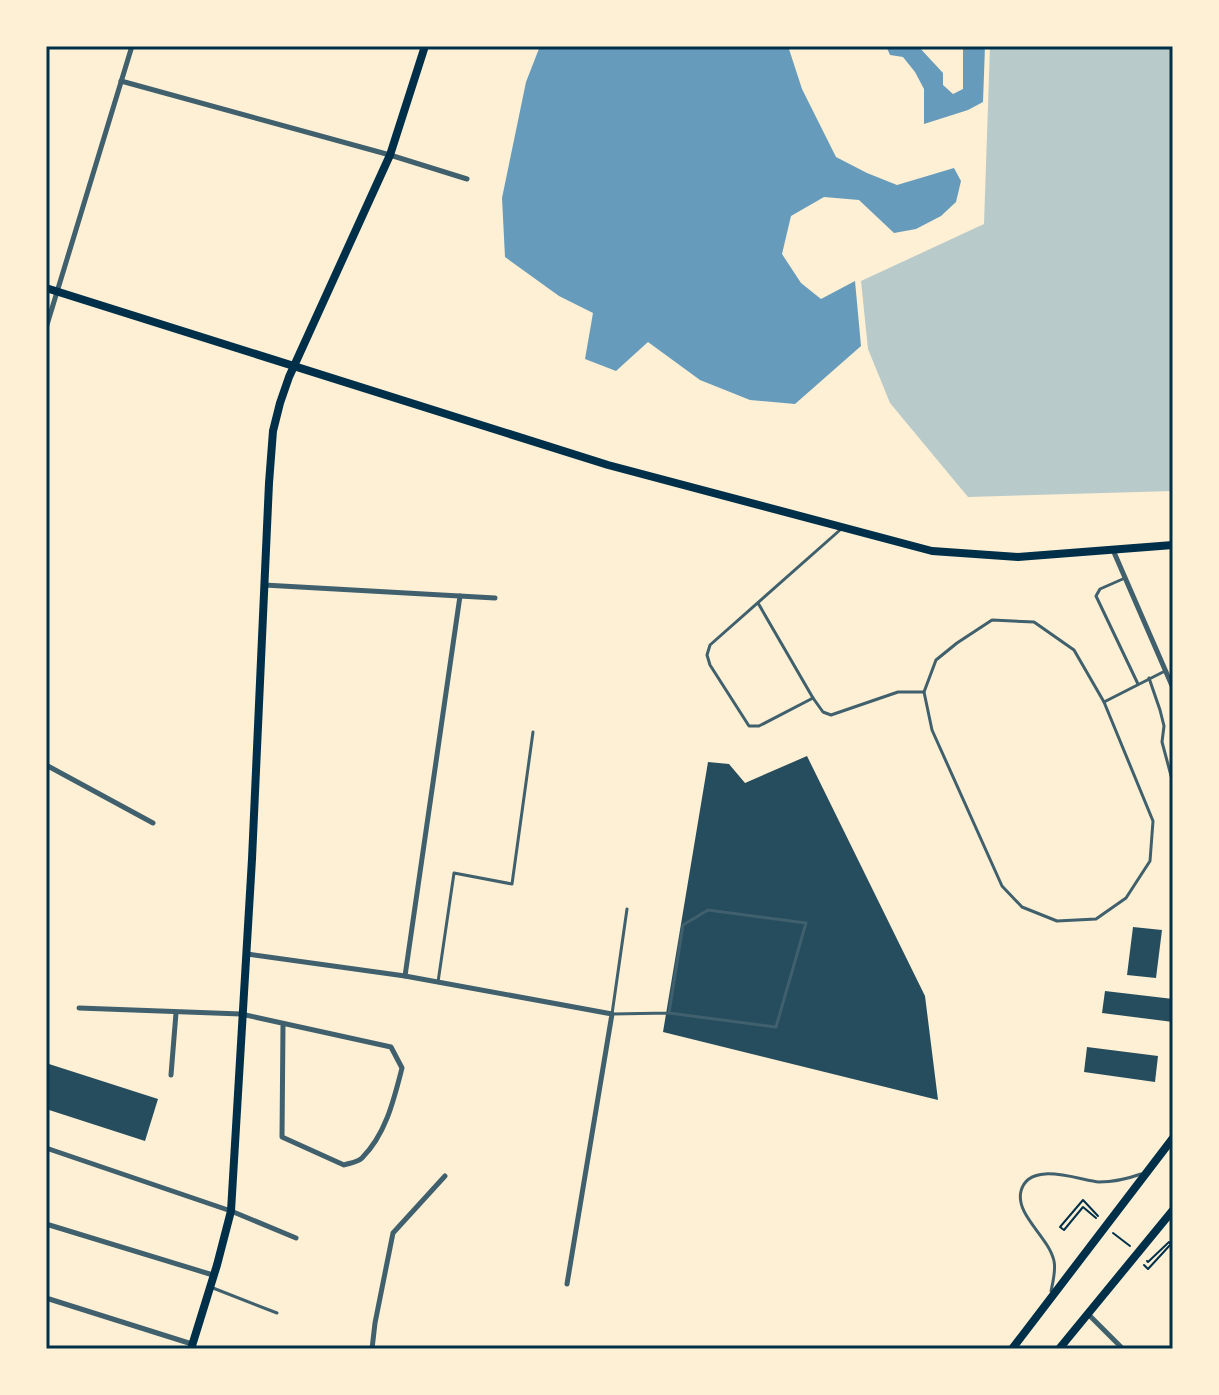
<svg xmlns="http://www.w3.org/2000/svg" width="1219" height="1395" viewBox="0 0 1219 1395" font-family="'PT Sans Narrow',sans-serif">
<rect width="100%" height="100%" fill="#fdf0d5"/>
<path fill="#b9caca" d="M990,46h183v445l-205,6 -78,-94 -22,-54 -7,-68 123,-57z"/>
<g fill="#669bbc">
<path d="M540,46h248l14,43 34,68 31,16 30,12 57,-17 7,13 -5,21 -15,14 -25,13 -22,4 -35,-33 -35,-3 -33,19 -9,38 19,29 20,16 34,-18 6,65 -66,58 -45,-4 -50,-20 -52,-38 -32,29 -31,-12 8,-46 -34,-17 -54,-39 -3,-59 24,-116z"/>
<path d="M886,46h32l25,27v12l10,9 10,-5v-43h22l-2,56 -15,8 -44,14v-35l-9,-17 -12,-15 -13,-2z"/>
</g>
<g fill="#264d5e">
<path d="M807,756l118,240 13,104 -275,-68 45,-270 21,2 16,19z"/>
<path d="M1133,927l29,3 -6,48 -29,-3z"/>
<path d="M1105,991l68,8v23l-71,-9z"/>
<path d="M1087,1047l71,9 -3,26 -71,-10z"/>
<path d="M49,1064l109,35 -13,42 -99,-32v-36z"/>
</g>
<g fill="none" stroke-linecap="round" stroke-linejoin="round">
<g stroke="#003049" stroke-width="2">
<path d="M1096,1218l-13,-11 -19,23 -4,-3 23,-27 15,16"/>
<path d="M1113,1233l17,13"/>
<path d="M1144,1265l4,4 23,-25 -2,-2 -21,20 -1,-1"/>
</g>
<g stroke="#3f606c" stroke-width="3">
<path d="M1125,578l-25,11 -4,7 42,88"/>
<path d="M758,603l55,95 -54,28h-10l-39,-61 -3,-10 3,-10 130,-115"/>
<path d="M992,620l42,2 40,28 30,52 49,119 -3,40 -24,37 -30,21 -39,2 -35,-14 -20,-21 -70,-156 -8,-38 12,-32 21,-17z"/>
<path d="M1149,678l11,32 4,16 -2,16 11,41"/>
<path d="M813,698l10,14 8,3 67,-23h26"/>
<path d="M1104,702l61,-31"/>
<path d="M627,909l-15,105 57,-1 107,14 30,-104 -98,-13 -25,15 -14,88"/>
<path d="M438,982l16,-109 58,11 21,-152"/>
<path d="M213,1288l64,25"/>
<path d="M1051,1291c2,-9 5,-21 3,-30 -5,-24 -39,-46 -33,-70 8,-31 58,-11 78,-9 15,0 28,-3 42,-8"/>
</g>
<g stroke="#3f606c" stroke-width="5">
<path d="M121,81l269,74 77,24"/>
<path d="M46,328l86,-282"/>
<path d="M1113,550l60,138"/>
<path d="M264,585l231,13"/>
<path d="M46,765l107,58"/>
<path d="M247,954l158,22 207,38 -45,270"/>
<path d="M405,976l55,-380"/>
<path d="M79,1008l162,6 150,33 11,21c-8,31 -16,66 -40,90 -4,4 -12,5 -18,7l-62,-28 1,-113"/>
<path d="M171,1075l5,-62"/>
<path d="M46,1148l185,63 65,27"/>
<path d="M46,1224l167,51"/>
<path d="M46,1298l146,46"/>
<path d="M1088,1314l35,35"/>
<path d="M372,1349l3,-26 18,-90 52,-57"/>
</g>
<g stroke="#003049" stroke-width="8">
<path d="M46,288l562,177 324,86 86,6 155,-12"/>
<path d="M191,1349l26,-84 14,-54 21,-352 17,-376 4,-52 7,-28 9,-26 101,-222 35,-109"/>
</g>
<g stroke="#003049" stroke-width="8">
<path d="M1012,1349l161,-211"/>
<path d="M1059,1349l114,-139"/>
</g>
</g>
<rect width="1219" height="1395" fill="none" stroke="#fdf0d5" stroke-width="96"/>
<rect x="48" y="48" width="1123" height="1299" fill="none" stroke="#003049" stroke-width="3"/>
</svg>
